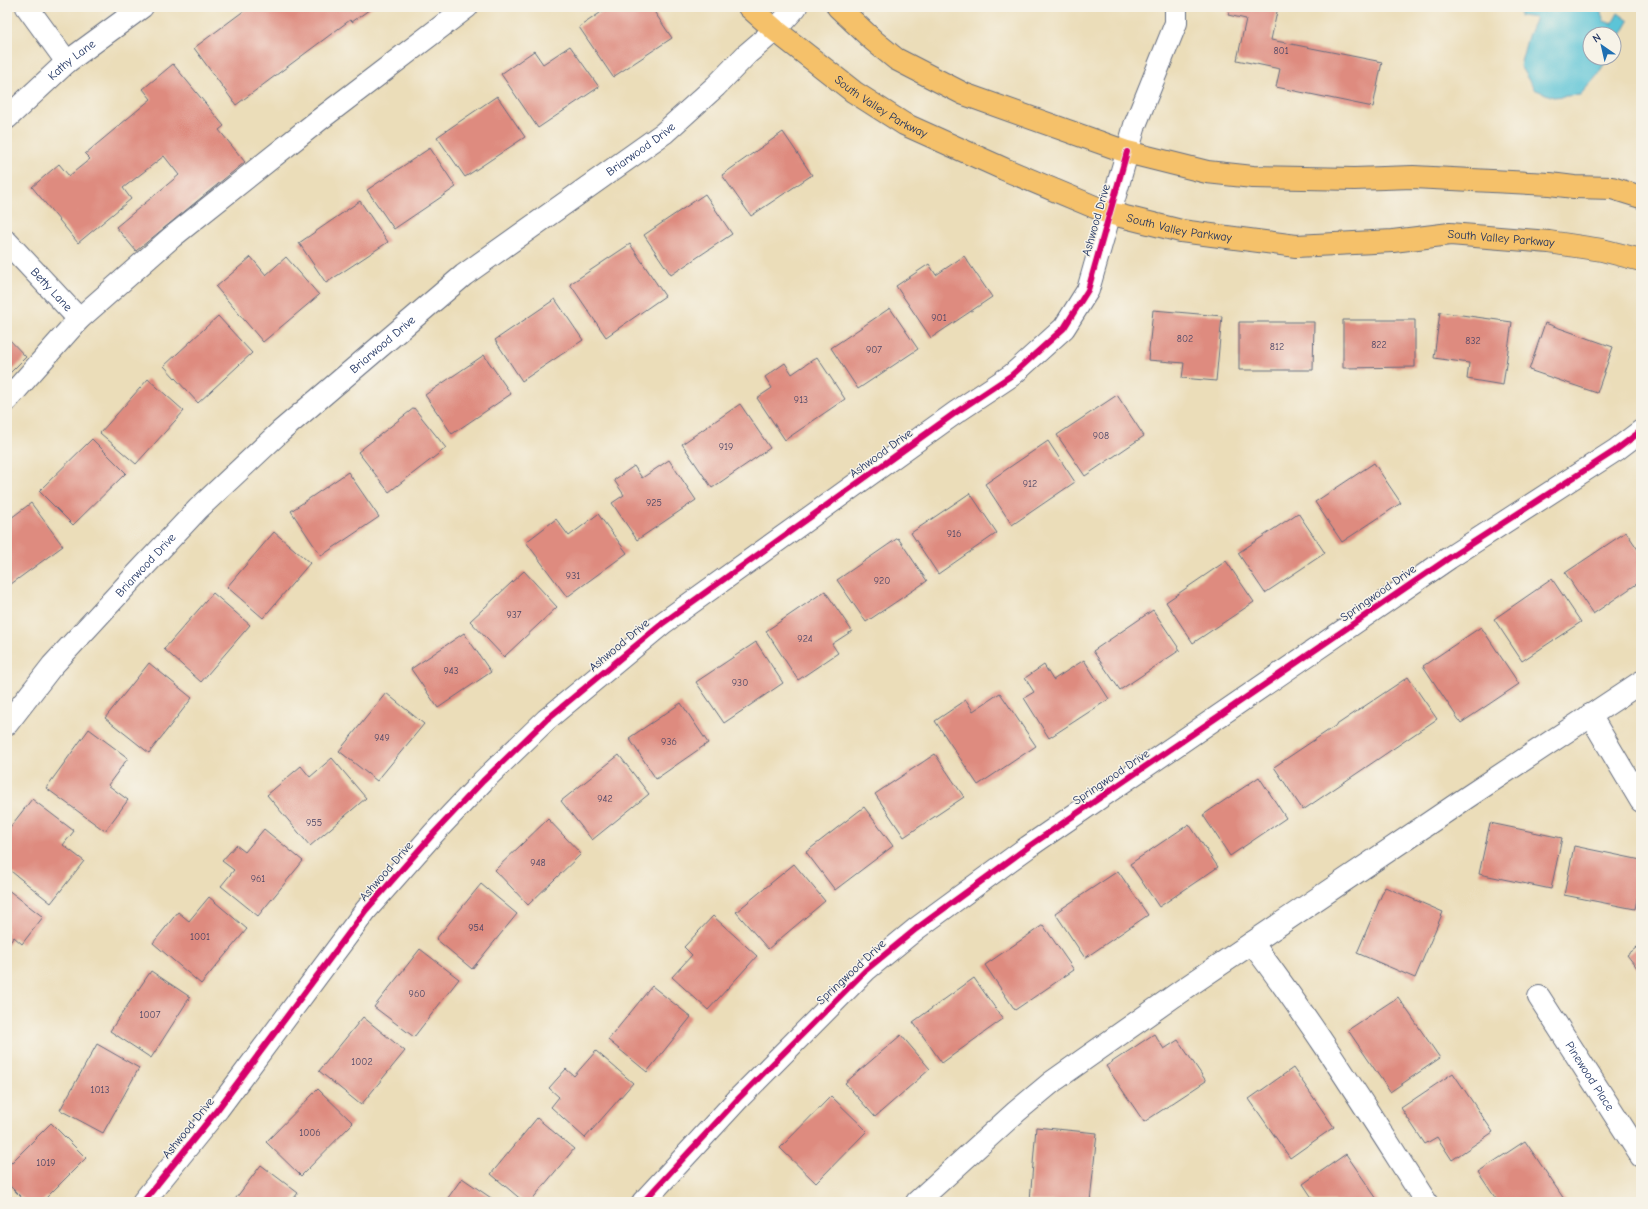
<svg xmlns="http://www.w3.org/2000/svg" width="1648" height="1209" viewBox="0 0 1648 1209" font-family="'Comic Neue',sans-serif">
<rect width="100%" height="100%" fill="#f7f3e8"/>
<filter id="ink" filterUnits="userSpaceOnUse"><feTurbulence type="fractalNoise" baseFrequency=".025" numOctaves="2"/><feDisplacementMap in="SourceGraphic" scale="8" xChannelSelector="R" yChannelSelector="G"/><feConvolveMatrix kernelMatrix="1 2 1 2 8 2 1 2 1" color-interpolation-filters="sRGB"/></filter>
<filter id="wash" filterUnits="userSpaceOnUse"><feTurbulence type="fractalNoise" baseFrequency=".012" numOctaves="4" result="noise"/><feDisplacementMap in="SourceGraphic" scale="16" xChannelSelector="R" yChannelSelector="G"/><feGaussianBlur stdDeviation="0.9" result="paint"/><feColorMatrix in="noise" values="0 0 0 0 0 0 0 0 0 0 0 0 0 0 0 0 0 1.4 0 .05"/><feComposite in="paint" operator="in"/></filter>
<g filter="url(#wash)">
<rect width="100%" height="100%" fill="#ebddb9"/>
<path fill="#5bc4d7" stroke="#3b7a9a" d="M1520,7h79l5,14 8,3 6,-11 11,8 -15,26v-13h-24v24h18l-12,19 -16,18 -27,2 -19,-8 -14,-23 8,-30 8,-18 -16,-2z"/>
<g id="blocks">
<g fill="#de8b7f">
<path d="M249,7h124l-21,15 -2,-2 -114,85 -42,-57z"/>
<path d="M609,7h42l21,31 -59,39 -34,-50z"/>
<path d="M1230,7h48l-7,33 111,22 -9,45 -97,-20 4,-18 -43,-9 9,-41 -18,-4z"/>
<path d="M570,46l29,41 -61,41 -37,-54 33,-23 9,13z"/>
<path d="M173,64l51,62 -5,4 26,32 -109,89 -20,-24 63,-52 -15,-19 -41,32 8,11 -53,44 -46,-56 27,-23 10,12 21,-17 -5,-5 66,-55 -8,-10z"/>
<path d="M497,96l28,41 -60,40 -28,-40z"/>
<path d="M783,132l29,43 -61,41 -29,-41z"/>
<path d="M430,148l26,39 -62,42 -27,-39z"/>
<path d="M705,194l27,40 -61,41 -27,-40z"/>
<path d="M360,201l28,41 -62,41 -27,-40z"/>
<path d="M630,244l35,52 -59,41 -36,-53z"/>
<path d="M964,256l28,41 -61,41 -35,-52 33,-22 7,11z"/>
<path d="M251,257l15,18 20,-18 33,38 -56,47 -47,-55z"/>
<path d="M555,299l28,41 -61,41 -27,-41z"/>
<path d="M890,308l28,41 -60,40 -27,-41z"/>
<path d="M1153,310l69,6 -6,65 -34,-3 2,-15 -36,-3z"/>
<path d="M1440,312l72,10 -9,63 -36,-6 2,-16 -35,-5z"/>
<path d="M218,316l34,37 -54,50 -34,-37z"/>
<path d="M1343,320h72v47l-72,1z"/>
<path d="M1239,322h75l-1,48h-74z"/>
<path d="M1545,323l68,24 -16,46 -68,-23z"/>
<path d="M7,337l19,20 -19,19z"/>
<path d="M484,355l27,39 -59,40 -27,-39z"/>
<path d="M817,357l28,42 -60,41 -28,-42 15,-10 -7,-11 20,-14 7,11z"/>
<path d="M148,379l36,32 -48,53 -36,-31z"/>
<path d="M1117,395l27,41 -59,40 -28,-41z"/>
<path d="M740,404l30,44 -58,40 -30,-44z"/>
<path d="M414,408l32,40 -57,44 -31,-40z"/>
<path d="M92,439l34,34 -53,52 -34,-34z"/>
<path d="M1048,441l27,41 -63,43 -27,-41z"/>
<path d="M669,460l27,40 -59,40 -25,-37 12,-8 -10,-15 20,-14 8,12z"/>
<path d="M1374,463l27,40 -59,39 -27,-40z"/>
<path d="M348,472l31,45 -58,39 -30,-45z"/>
<path d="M970,493l27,40 -59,41 -27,-41z"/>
<path d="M31,503l32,43 -56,41v-66z"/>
<path d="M1298,513l27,40 -60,40 -27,-40z"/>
<path d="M598,514l29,39 -60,44 -41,-55 30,-23 13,17z"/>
<path d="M274,532l36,31 -47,55 -36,-31z"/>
<path d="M1626,532l15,22v27l-48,33 -28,-41z"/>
<path d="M898,538l29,43 -61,41 -29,-42z"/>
<path d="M1226,561l28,41 -61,41 -27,-41z"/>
<path d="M524,571l33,36 -53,50 -34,-36z"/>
<path d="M1552,579l29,43 -59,39 -28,-42z"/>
<path d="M825,591l27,40 -20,13 6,9 -40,27 -32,-49z"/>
<path d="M213,593l37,32 -49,57 -37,-33z"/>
<path d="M1153,610l27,40 -60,40 -27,-39z"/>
<path d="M1481,627l38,57 -58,39 -38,-57z"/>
<path d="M464,633l27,39 -53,36 -27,-39z"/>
<path d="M756,642l27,41 -59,40 -28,-41z"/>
<path d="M1084,660l25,39 -60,39 -25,-40 10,-6 -9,-14 19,-13 9,15z"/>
<path d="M149,663l43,35 -43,55 -44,-35z"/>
<path d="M1408,677l29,42 -134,91 -29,-43z"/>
<path d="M386,693l38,31 -47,57 -38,-30z"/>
<path d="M1000,693l36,53 -58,39 -43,-64 31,-21 7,11z"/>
<path d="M681,703l27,40 -52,36 -27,-41z"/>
<path d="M89,729l39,29 -20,27 20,15 -23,31 -59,-43z"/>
<path d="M935,754l29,43 -60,40 -29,-43z"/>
<path d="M619,755l30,39 -57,46 -31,-39z"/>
<path d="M332,758l34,40 -56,48 -43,-51 34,-29 9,11z"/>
<path d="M1259,777l27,41 -56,38 -27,-41z"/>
<path d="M32,799l42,32 -11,14 21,16 -33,42 -44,-35v-37z"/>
<path d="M864,807l29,39 -58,44 -29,-38z"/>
<path d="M548,819l33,35 -53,51 -33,-35z"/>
<path d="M1490,823l72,15 -11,51 -72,-15z"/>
<path d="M1189,824l29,43 -59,40 -29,-43z"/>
<path d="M264,829l39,32 -45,55 -37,-30 13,-16 -12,-9 14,-16 9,7z"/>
<path d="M1574,846l67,14v20l-6,29 -71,-14z"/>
<path d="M794,864l31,37 -57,48 -32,-37z"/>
<path d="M1118,871l30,44 -63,43 -30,-45z"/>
<path d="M481,884l36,30 -45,55 -36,-30z"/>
<path d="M1385,887l58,25 -28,66 -58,-25z"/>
<path d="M7,889l36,28 -21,27 -8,-7 -7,9z"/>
<path d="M209,897l38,32 -46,55 -48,-41 25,-31 11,9z"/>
<path d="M713,916l44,40 -49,54 -36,-33 20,-22 -8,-8z"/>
<path d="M1043,925l31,45 -59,40 -30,-45z"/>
<path d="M1641,944v29l-14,-18z"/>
<path d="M420,949l39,30 -45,58 -40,-30z"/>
<path d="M151,971l39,26 -39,61 -41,-27z"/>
<path d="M974,978l29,41 -61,44 -29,-41z"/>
<path d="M652,986l39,31 -44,55 -39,-32z"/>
<path d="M1398,997l42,61 -50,34 -42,-62z"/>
<path d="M363,1017l42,34 -44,54 -42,-34z"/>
<path d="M1154,1034l10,15 14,-9 28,41 -62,41 -38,-56z"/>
<path d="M901,1035l29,34 -55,48 -30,-34z"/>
<path d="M97,1044l42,24 -36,65 -43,-23z"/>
<path d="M596,1051l37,32 -48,55 -34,-31 8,-10 -10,-9 17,-19 8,7z"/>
<path d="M1293,1068l41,59 -44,31 -41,-59z"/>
<path d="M1453,1073l40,59 -41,28 -15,-23 -12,7 -24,-36z"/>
<path d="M318,1089l35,34 -52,53 -35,-34z"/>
<path d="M831,1096l36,35 -51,52 -36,-35z"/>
<path d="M537,1118l37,31 -44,53h-6l-33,-28z"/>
<path d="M51,1123l35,35 -44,44h-16l-19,-19v-16z"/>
<path d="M1036,1127l61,6 -7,69 -60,-1z"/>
<path d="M1525,1141l41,61h-68l-20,-30z"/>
<path d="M1346,1154l33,48h-64l-12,-18z"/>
<path d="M261,1165l37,28 -7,9h-58z"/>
<path d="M462,1178l35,24h-52z"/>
</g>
</g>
</g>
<g filter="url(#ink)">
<use href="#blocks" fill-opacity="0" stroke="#646c7e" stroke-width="1"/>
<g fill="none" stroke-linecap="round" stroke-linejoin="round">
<defs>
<g id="minor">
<path d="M27,7l40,55"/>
<path id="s1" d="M7,118l60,-56 75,-55"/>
<path id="s2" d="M7,242l72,77"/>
<path d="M7,400l72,-81 93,-82 147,-117 148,-113"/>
<path d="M1590,715l51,86"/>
<path id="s3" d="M7,724l45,-58 84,-91 62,-66 83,-78 183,-156 200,-142 52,-47 31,-32 28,-24 21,-23"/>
<path d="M1252,943c63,83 118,172 174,259"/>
<path id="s4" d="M1539,997l102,159"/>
<path d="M143,1202l75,-93 148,-199 68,-77 49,-52 63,-61 117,-97 292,-210 57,-38 52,-47 24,-38 47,-165 41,-102v-16"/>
<path d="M643,1202l95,-103 128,-129 50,-41 112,-82 421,-289 167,-108 25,-19"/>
<path d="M917,1202l99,-90 36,-30 132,-93 282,-191 175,-116"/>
</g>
<g id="major">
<path id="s5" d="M749,7l26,23 79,62 50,32 100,45 105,44 72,18 115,15 97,-5 57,-7 99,8 53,8 39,10"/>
<path d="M838,7l36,34 22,18 68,35 163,58 80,20 46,5 101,2 59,-2 137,7 24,3 38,1 29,9"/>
</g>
</defs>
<use href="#minor" stroke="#646c7e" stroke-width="24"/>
<use href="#major" stroke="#646c7e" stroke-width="24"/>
<use href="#minor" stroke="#fff" stroke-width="22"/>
<use href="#major" stroke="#f5c16b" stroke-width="22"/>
<defs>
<g id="cycleway">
<path d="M143,1202l75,-93 148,-199 68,-77 49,-52 63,-61 117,-97 292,-210 57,-38 52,-47 24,-38 39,-138"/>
<path d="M643,1202l95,-103 128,-129 50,-41 112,-82 421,-289 167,-108 25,-19"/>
</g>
</defs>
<use href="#cycleway" stroke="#f7f3e8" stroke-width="8"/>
<use href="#cycleway" stroke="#d6006c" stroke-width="6"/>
</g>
</g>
<g text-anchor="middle" stroke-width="3" stroke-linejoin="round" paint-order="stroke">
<g font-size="10" fill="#4c4666">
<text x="1281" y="54">801</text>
<text x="939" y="321">901</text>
<text x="1185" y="342">802</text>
<text x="1473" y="344">832</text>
<text x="1379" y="348">822</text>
<text x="1277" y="350">812</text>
<text x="874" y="353">907</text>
<text x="801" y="403">913</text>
<text x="1101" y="439">908</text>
<text x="726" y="450">919</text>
<text x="1030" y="487">912</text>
<text x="654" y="506">925</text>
<text x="954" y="537">916</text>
<text x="573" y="579">931</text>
<text x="882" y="584">920</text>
<text x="514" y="618">937</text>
<text x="805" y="642">924</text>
<text x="451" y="674">943</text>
<text x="740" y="686">930</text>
<text x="382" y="741">949</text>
<text x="669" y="745">936</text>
<text x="605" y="802">942</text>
<text x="314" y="826">955</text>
<text x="538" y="866">948</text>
<text x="258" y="882">961</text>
<text x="476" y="931">954</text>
<text x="200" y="940">1001</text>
<text x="417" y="997">960</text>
<text x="150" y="1018">1007</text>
<text x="362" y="1065">1002</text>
<text x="100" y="1093">1013</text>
<text x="310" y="1136">1006</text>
<text x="46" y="1166">1019</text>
</g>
<g font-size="12" fill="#1b2f5e" stroke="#f7f3e8">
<text dy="4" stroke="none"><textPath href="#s1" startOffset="87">Kathy Lane</textPath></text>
<text dy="4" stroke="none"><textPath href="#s5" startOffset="166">South Valley Parkway</textPath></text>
<text dy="4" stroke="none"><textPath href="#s3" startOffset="859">Briarwood Drive</textPath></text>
<text transform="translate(1096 220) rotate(-74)" y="4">Ashwood Drive</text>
<text dy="4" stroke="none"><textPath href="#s5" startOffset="490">South Valley Parkway</textPath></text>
<text dy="4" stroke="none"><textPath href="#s5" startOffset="814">South Valley Parkway</textPath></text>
<text dy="4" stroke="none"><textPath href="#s2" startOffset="65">Betty Lane</textPath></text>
<text dy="4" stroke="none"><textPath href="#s3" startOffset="535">Briarwood Drive</textPath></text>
<text transform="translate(881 453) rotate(-36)" y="4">Ashwood Drive</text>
<text dy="4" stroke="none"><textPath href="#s3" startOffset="211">Briarwood Drive</textPath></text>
<text transform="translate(1378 593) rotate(-35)" y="4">Springwood Drive</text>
<text transform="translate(619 645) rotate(-40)" y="4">Ashwood Drive</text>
<text transform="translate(1111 777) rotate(-34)" y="4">Springwood Drive</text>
<text transform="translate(386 871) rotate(-49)" y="4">Ashwood Drive</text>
<text transform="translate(851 972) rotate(-43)" y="4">Springwood Drive</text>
<text dy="4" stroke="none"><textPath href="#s4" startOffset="94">Pinewood Place</textPath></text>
<text transform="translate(188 1128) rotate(-51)" y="4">Ashwood Drive</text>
</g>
</g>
<rect width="1648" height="1209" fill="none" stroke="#f7f3e8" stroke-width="24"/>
<g transform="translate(1602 46) rotate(326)"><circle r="19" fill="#f7f3e8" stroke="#9fa5b1"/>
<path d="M0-3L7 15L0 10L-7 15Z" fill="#1f6fb2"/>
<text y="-6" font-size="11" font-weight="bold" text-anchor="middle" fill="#1b2f5e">N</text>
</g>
</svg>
